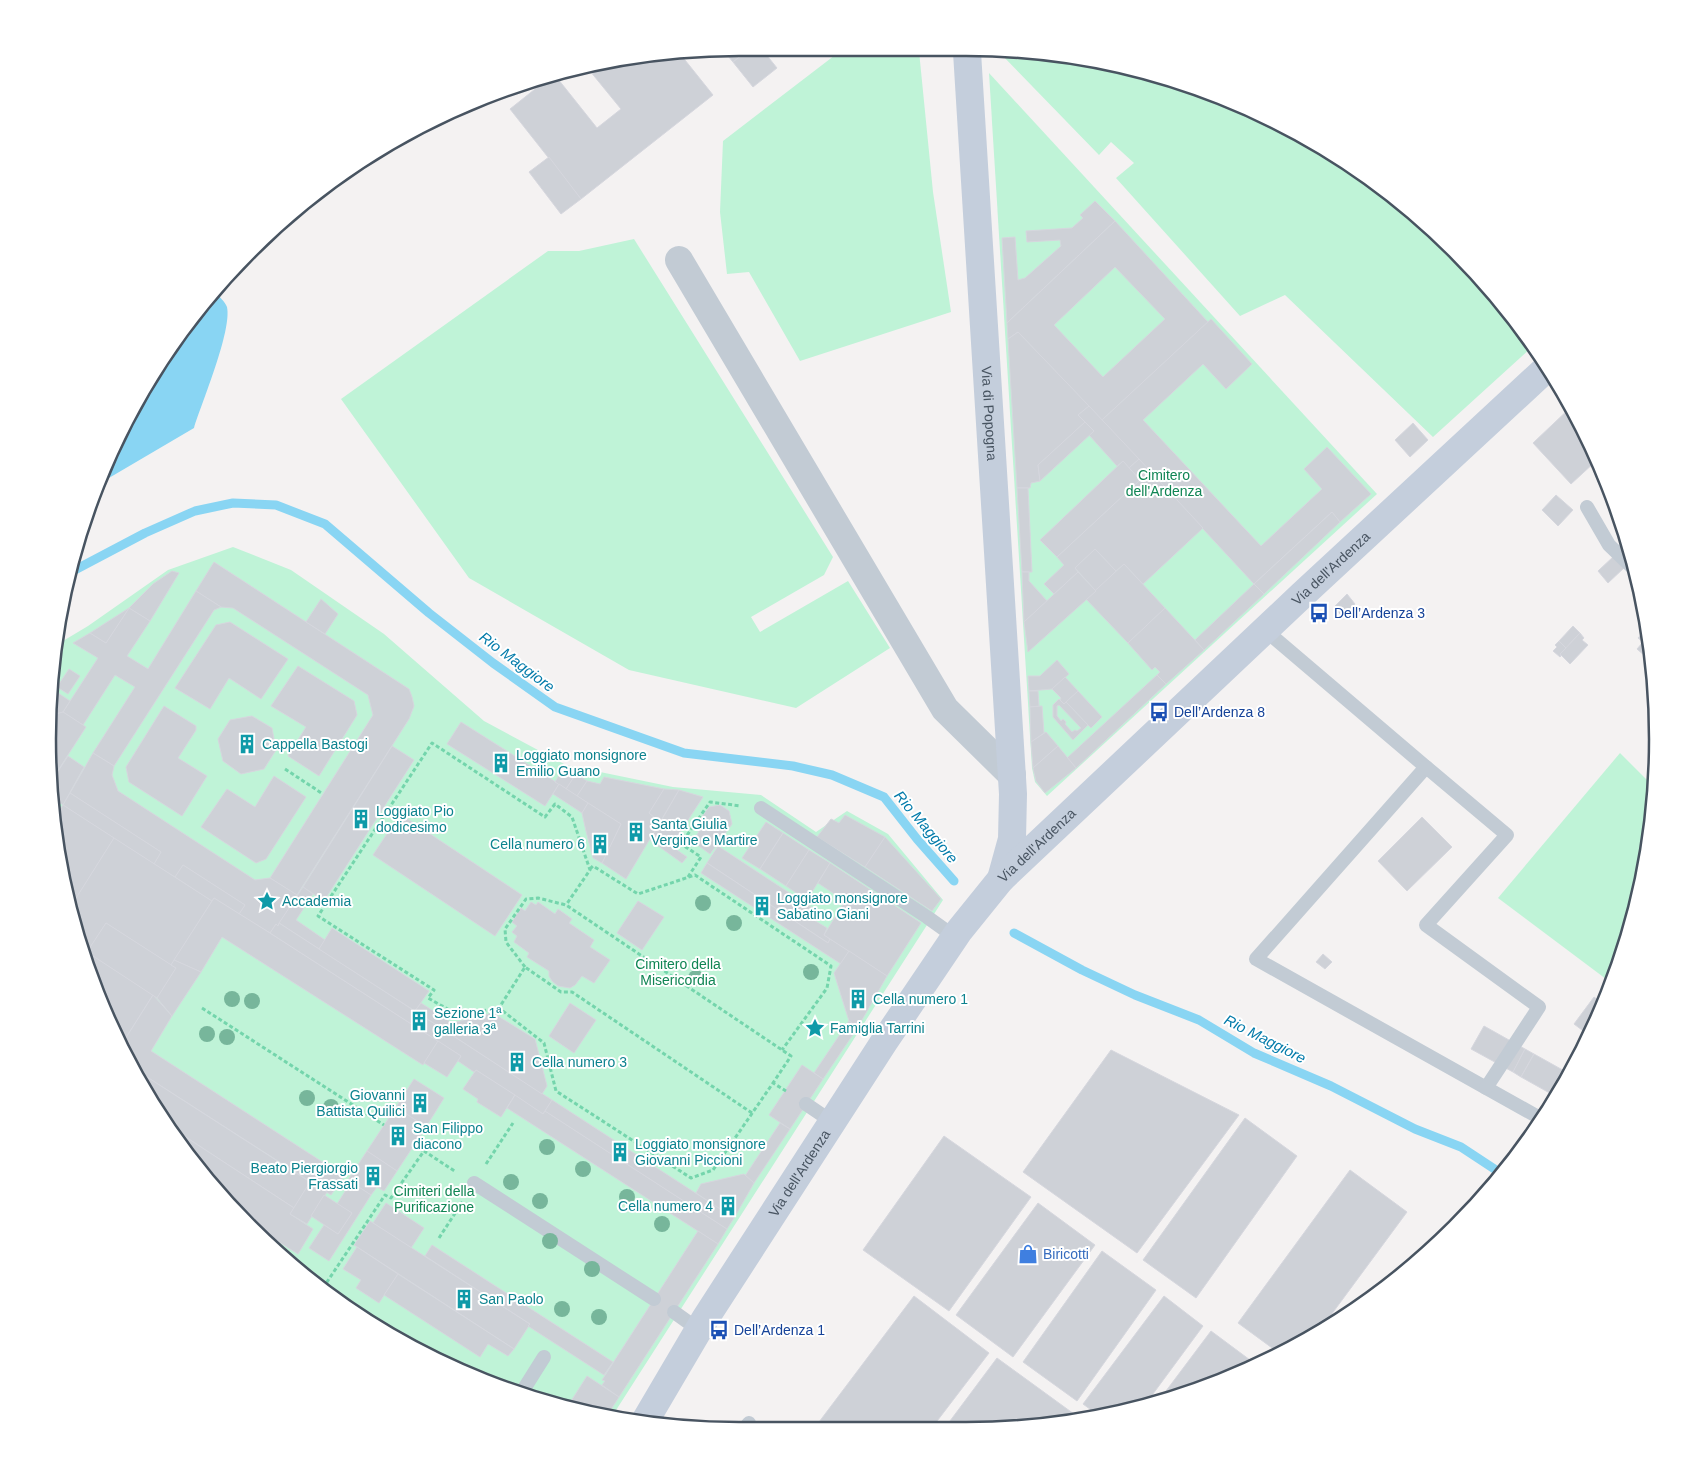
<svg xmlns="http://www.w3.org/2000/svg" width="1705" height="1478" viewBox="0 0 1705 1478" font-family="Helvetica,sans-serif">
<rect width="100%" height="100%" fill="#f4f2f2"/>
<g fill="#bff3d7">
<path d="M843,49l76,2 14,141 18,120 -151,49 -51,-89 -22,2 -7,-62 3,-71z"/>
<path d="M999,52l58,1 131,31 84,35 115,72 99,92 46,64 -99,90 -148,-142 -45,21 -124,-138 18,-15 -23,-21 -12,13z"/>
<path d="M989,73l388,421 -330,302 -12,-14 -3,-14z"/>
<path d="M634,239l199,318 -9,18 -73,42 9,15 88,-51 42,67 -94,60 -167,-38 -160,-92 -128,-179 207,-148h31z"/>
<path d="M233,547l58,23 93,64 100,87 82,44 107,22 88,8 55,37 31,-21 41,23 55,66 -332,518 -7,-1 -129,-39 -120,-64 -105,-86 -110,-143 -56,-124 -35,-177 9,-140 30,-18 80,-56z"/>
<path d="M1620,753l35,35 -21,130 -24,64 -112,-84z"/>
</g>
<path fill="#89d5f3" d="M215,292c4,4 10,10 12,15 5,24 -25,95 -33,121l-97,57 3,-11 90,-156z"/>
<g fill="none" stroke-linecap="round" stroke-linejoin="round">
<g stroke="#89d5f3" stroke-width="9">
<path d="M71,572l74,-39 50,-22 38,-8 43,2 49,19 104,89 64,50 62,44 129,46 109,13 39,9 52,22 33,42 37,42"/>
<path d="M1014,933l68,37 53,25 64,25 55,33 77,33 84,43 46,18 41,27"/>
</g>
</g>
<g fill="#ced1d7" stroke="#d6d7de" fill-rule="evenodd">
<path d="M739,48h12l-18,14 -10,-12z"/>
<path d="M751,48h10l16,20 -24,19 -20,-25z"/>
<path d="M681,55l32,40 -132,104 -71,-90 44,-35 43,54 24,-19 -31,-38 6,-5z"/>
<path d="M549,157l32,42 -20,15 -32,-42z"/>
<path d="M1095,201l20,20 -108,102 -5,-85 13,-1 3,43 7,-2 36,-32 -1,-6 -33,2 -1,-11 46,-3 11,-10 -3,-3z"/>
<path d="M1115,221l93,101 -106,98 -84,-88 -10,7 -1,-16zM1115,267l50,52 -62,58 -49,-52z"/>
<path d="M1211,319l41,45 -26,25 -23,-25 -60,56 118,126 61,-57 -18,-20 23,-22 44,47 -31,28 -8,-10 -78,72 -152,-164z"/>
<path d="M1018,332l71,74 -11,9 7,7 -47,43 2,16 -9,2 -1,5h-13l-9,-149z"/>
<path d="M1089,406l50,53 -10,9 -6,-7 -6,5 -28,-31 5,-4 -16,-16z"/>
<path d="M1571,407l25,54 -25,23 -38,-41z"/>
<path d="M1085,422l9,9 -54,50 -2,-16z"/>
<path d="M1413,423l15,17 -18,17 -15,-17z"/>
<path d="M1139,459l64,69 -60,56 -19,-20 -8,7 -21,-22 -20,19 3,4 -24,22 -10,-10 20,-19 -7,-8 83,-77 -11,-12z"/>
<path d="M1123,461l17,19 -83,77 -17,-17z"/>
<path d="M1017,488h11l4,84h-10z"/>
<path d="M1556,495l17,15 -15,16 -16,-16z"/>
<path d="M1332,512l8,10 -76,72 -10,-10z"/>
<path d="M1095,549l21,22 -20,20 -21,-23z"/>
<path d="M1614,556l11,11 -17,16 -10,-12z"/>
<path d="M214,562l195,127 3,8 2,9 -5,13 -112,176 -27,-17 103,-163 -5,-20 -135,-87 -12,-1 -25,-16z"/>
<path d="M1124,564l41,44 -37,35 -42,-44z"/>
<path d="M172,571l7,2 -29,48 -21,-13 24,-24z"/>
<path d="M1022,572h7v9l18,20 -23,21z"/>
<path d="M1078,572l18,19 -68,61 -4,-30z"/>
<path d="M1254,584l10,10 -60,56 -9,-10z"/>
<path d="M196,591l25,16 -7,3 -100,156 -21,-13 42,-66 -20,-12 -32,50 -20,-13 35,-54 -25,-15 17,-10 16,10 23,-35 21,13 -23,35 21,13z"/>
<path d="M1347,594l8,10 -13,12 -8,-9z"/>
<path d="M321,599l17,15 -13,20 -19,-12z"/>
<path d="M129,608l-23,35 -16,-10z"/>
<path d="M1165,608l39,42 -38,34 -9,-9 3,-3 -5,-5 -3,3 -24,-27z"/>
<path d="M230,622l58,37 -27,40 -32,-21 -19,31 -35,-21 41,-63z"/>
<path d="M1573,626l7,7 -14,15 -7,-7z"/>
<path d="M1647,628l5,21v13l-15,-13 6,-7 -5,-4z"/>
<path d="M1580,633l4,5 -2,2 6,5 -18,19 -10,-10z"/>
<path d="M1559,641l7,7 -6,6 1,2 -1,1 -7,-6 4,-4 -2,-2z"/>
<path d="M1057,660l12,14 -17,15 -23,2 -1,-15h12z"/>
<path d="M298,666l56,35 3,14 -38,61 -31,-20 18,-29 -35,-21z"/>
<path d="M69,669l11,7 -12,18 -11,-7z"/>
<path d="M1157,675l9,9 -90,84 -9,-10z"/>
<path d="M1065,677l13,14 -14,13 -4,-4 1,-2 -9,-9z"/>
<path d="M55,691l15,10 -7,11 -7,2 -2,-1z"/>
<path d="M1029,691h9l1,15 -9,1z"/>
<path d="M1078,691l24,26 -11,11 -25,-26z"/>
<path d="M1059,699l5,5 2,-2 22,23 -15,15 -20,-23v-12zM1059,705l22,23 -4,3 -2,-1 -3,2 -7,-8 1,-2 -3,-3 -2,2 -4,-5v-10z"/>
<path d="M164,706l32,20v4l-18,28 29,18 -25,40 -53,-34 -3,-15z"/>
<path d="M1042,706l2,27 -13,9 -1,-35z"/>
<path d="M63,712l23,15 -29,45 -7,-4 3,-50 3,-4z"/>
<path d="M252,716l20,12 4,22 -12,19 -23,5 -18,-13 -5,-22 12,-19z"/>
<path d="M461,722l98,62 -14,22 -98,-62z"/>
<path d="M1046,732l12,14 -25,22 -2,-26z"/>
<path d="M392,746l22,14 -90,141 -21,-14z"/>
<path d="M1058,746l18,22 -31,25 -9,-12 -3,-13z"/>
<path d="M93,753l21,13 -2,9 6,16 137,89 15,-2 27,17 -19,31 -2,-2 -6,9 -31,-19 6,-9 -62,-40 -8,12 -21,-13 7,-12 -91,-59z"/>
<path d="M68,756l16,11 -21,38 -12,-9 -2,-11z"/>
<path d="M50,768l7,4 -8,13v-1z"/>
<path d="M562,770l12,7 -8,12 -11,-7z"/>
<path d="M576,774l11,7 -10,15 -11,-7z"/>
<path d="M274,776l32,21 -40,62 -10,4 -55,-36 26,-38 28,18z"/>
<path d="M604,777l60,12 -15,24 11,9 -34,57 -24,-16 19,-39 -44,-28 10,-15 13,3z"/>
<path d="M559,784l29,19 -6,10 -29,-19z"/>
<path d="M664,789l15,1 -19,32 -11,-9z"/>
<path d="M679,790l24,7 -32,49 16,11 -5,6 -32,-23z"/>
<path d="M70,793l91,59 -7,12 -91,-59z"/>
<path d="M588,803l33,21 -19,39 -9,-5 -7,-27 -4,-18z"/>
<path d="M63,805l51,33 -41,65 -18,-87z"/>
<path d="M720,805l9,6 3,13 -22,30 -18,-13 7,-9 -5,-4 15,-21z"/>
<path d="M400,814l122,81 -27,41 -122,-81z"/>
<path d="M845,815l40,22 -20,30 -48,-30 14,-18 8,4z"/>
<path d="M1422,817l30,30 -45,44 -29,-30z"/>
<path d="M766,822l17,11 -23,36 -18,-11z"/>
<path d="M783,833l26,17 -23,36 -26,-17z"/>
<path d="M885,837l56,62 -9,12 -67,-44z"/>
<path d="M114,838l98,63 -41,64 -65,-42 -19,29 66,43 -31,49 -38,-83 -11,-58z"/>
<path d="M718,846l99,65 -5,8 15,9 -3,7 6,4 -2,4 -121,-80z"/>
<path d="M809,850l21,13 -23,37 -21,-14z"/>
<path d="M707,863l121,80 2,-4 19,12 -8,13 -140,-91z"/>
<path d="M830,863l91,60 -34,53 -63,-41 21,-34 -27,-18z"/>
<path d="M183,865l62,40 -6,9 -25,-16 -2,3 -37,-24z"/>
<path d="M303,887l10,7 -17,26 29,20 -6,9 -40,-26z"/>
<path d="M214,898l56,35 168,108 -15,24 -201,-128 -21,35 -27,-12z"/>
<path d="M638,901l26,16 -22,33 -25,-17z"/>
<path d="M531,902l5,3 2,-3 17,12 3,-5 14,10 -3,4 25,17 -4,7 20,13 -16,23 -12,-7 -7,9 -5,3 -12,-2 -6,-5 -3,-5v-5l-22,-14 2,-4 -15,-11 3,-6 -5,-4 5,-6 -5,-4 9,-14 4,3z"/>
<path d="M106,923l70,45 -19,30 -70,-46z"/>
<path d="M279,923l273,177 -9,14 -67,-44 -2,2 -16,-11 3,-5 -191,-123 6,-9 2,2z"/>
<path d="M332,928l97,63 -14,20 -96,-62z"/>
<path d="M849,951l38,25 -29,51 -9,-6 -15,-48z"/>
<path d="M1323,954l9,8 -7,7 -9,-7z"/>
<path d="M174,960l27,12 -29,44 -15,-18 19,-30 -5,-3z"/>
<path d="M153,995l19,21 -21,35 193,125 -13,19 -198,-127 -11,-24z"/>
<path d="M1594,997l8,6 -12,33 -16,-12z"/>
<path d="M421,1003l31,20 -6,8 -31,-20z"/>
<path d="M570,1003l26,17 -22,33 -25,-17z"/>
<path d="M493,1013l42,26 12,47 -5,8 -96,-63 6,-8z"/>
<path d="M849,1021l9,6 -35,52 -9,-6z"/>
<path d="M1484,1026l41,23 -12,23 -42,-23z"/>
<path d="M438,1041l23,15 -14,21 -23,-14z"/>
<path d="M1525,1049l9,5 -13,23 -8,-5z"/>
<path d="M1111,1050l128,65 -102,138 -114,-81z"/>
<path d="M1534,1054l34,19 -13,23 -34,-19z"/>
<path d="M802,1065l21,14 -33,50 -21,-14z"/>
<path d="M133,1068l177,114 -16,26 -119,-78 -35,-45z"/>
<path d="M476,1070l39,25 -14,22 -24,-15 1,-3 -15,-10z"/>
<path d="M414,1079l30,19 -18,29 -30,-20z"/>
<path d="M515,1095l28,19 2,-3 182,118 -9,15 -211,-136z"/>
<path d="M552,1100l182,118 -7,11 -182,-118z"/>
<path d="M396,1107l30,20 -29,44 -30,-20z"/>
<path d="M1245,1118l52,38 -101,142 -53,-38z"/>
<path d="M780,1123l10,6 -36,54 -9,-7z"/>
<path d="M175,1130l119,78 -4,6 23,15 -15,25 -54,-34z"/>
<path d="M944,1136l87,61 -82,114 -86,-61z"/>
<path d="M367,1151l30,20 -13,20 -7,-4 -6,8 -23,-15z"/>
<path d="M1350,1170l57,42 -90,122 -38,19 -41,-30z"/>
<path d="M744,1174l10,9 -20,35 -38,-25 5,-9z"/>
<path d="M310,1182l17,10 -20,32 -17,-10z"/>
<path d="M351,1182l20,13 -42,66 -20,-13 15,-23 14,9 14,-21 -15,-9z"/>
<path d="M324,1195l28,18 -14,21 -27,-18z"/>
<path d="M386,1203l38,25 -13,20 -38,-25z"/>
<path d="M1038,1203l57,42 -82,112 -57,-42z"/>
<path d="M370,1221l160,103 -16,25 -160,-104z"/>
<path d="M698,1231l20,13 -99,153 -17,-12 3,-4 -3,-1z"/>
<path d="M432,1245l181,117 -9,13 -76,-49 2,-2 -105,-68z"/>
<path d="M357,1247l41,27 -19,29 -23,-15 5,-8 -18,-11z"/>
<path d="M1102,1251l54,39 -79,111 -54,-39z"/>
<path d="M398,1274l116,75 -6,7 -20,-12 -8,13 -96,-62z"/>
<path d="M914,1296l75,57 -58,76 -118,1z"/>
<path d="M1164,1296l39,30 -56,76 -53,10 -11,-8z"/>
<path d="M1211,1331l39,29 -6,9 -56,25 -28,5z"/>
<path d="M997,1358l77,56 -3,3 -59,12h-68z"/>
<path d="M587,1376l32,21 -13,20 -38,-11z"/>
</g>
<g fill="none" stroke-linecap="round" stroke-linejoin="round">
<g stroke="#74d5ac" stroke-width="3" stroke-dasharray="4 2.5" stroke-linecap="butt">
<path d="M285,769l38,25"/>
<path d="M590,869l3,-3 45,28 57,-19 136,91 -4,22 -45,62"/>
<path d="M688,877l13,-20 -20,-13 29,-42 31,4"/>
<path d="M525,967l-19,-25 -1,-13 21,-30 12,-1 28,7 225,151 -18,27"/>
<path d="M202,1008l182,117"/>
<path d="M499,1008l-41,7 -30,-17 6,-8 -116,-74 114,-173 113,74 10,-13 17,13 18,53 -24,35"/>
<path d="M752,1113l-180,-121h-11l-36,-25 -26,41 45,35 12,48 135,87 22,-8 60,-87 13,8"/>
<path d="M414,1145l10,6"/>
<path d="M486,1164l27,-41"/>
<path d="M439,1238l24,-37"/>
<path d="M323,1288l62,-93 6,3 33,-47 32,21"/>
</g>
<g stroke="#c2cbd4" stroke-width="14">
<path d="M1587,507l22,38 24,23"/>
<path d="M1265,630l161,137 -170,192 284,159"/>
<path d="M1426,767l81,68 -81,90 113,82 -53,81"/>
<path d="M761,808l166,109 28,20"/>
<path d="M806,1104l25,17"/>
<path d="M474,1183l180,116"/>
<path d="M674,1312l25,18"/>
<path d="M522,1392l22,-35"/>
<path d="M743,1430l6,-7"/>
</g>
<path stroke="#c2cbd4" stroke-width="28" d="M679,260l266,449 67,66"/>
<g stroke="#c4cedc" stroke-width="28">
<path id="s1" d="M967,52l46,742 -1,45 -11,40"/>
<path id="s2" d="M645,1421l60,-102 179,-277 75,-111 42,-52 301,-284 245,-227"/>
</g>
</g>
<g fill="#77b69b">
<circle cx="703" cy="903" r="8"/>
<circle cx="734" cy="923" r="8"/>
<circle cx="811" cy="972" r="8"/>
<circle cx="696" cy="978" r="8"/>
<circle cx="232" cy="999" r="8"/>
<circle cx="252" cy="1001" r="8"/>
<circle cx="207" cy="1034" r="8"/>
<circle cx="227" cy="1037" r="8"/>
<circle cx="307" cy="1098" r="8"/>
<circle cx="331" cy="1107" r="8"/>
<circle cx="547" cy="1147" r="8"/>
<circle cx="583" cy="1169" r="8"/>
<circle cx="511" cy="1182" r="8"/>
<circle cx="627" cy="1197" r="8"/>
<circle cx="540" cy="1201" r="8"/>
<circle cx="662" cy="1224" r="8"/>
<circle cx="550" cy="1241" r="8"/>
<circle cx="592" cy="1269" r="8"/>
<circle cx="562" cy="1309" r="8"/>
<circle cx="599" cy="1317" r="8"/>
</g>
<defs>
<symbol id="bus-bare" viewBox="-9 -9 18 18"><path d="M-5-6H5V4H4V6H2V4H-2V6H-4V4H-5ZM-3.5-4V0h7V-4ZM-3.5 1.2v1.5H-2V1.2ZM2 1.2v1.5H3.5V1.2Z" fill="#1a4fb4" stroke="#fff" stroke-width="2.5" paint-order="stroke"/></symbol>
<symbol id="building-bare" viewBox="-9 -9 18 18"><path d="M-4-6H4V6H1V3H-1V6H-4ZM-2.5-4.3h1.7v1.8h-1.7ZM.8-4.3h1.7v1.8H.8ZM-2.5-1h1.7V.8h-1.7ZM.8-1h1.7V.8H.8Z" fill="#0f9aa8" stroke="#fff" stroke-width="2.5" paint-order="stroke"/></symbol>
<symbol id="sight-bare" viewBox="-9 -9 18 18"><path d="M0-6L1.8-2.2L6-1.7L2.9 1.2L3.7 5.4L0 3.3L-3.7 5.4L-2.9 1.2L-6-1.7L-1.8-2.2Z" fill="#0f9aa8" stroke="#fff" stroke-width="2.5" paint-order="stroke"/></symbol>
<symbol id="shop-bare" viewBox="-9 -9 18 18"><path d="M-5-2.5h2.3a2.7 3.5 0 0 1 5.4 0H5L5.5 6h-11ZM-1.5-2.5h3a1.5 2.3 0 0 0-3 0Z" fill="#3f7fe0" stroke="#fff" stroke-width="2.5" paint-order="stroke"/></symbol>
</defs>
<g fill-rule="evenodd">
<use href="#bus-bare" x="1305" y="599" width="28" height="28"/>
<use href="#bus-bare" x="1145" y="698" width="28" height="28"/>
<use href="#building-bare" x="233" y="730" width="28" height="28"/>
<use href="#building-bare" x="487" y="749" width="28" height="28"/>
<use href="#building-bare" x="347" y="805" width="28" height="28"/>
<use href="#building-bare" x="622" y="818" width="28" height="28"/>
<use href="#building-bare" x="586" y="830" width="28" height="28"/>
<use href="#sight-bare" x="253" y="887" width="28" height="28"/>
<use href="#building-bare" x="748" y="892" width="28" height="28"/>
<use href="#building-bare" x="844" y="985" width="28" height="28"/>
<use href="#building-bare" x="405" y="1007" width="28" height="28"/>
<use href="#sight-bare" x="801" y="1014" width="28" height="28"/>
<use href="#building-bare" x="503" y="1048" width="28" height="28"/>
<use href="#building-bare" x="406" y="1089" width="28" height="28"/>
<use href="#building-bare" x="384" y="1122" width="28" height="28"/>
<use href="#building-bare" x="606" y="1138" width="28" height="28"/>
<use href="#building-bare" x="359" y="1162" width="28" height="28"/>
<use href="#building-bare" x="714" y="1192" width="28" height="28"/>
<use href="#shop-bare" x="1014" y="1240" width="28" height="28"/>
<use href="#building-bare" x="450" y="1285" width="28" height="28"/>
<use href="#bus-bare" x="705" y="1316" width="28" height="28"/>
</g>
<g text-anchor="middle" stroke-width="4" stroke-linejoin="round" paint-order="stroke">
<g font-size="14" fill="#485461" stroke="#fff">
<text dy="5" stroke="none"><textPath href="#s1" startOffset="362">Via di Popogna</textPath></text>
<text dy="5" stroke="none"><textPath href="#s2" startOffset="1102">Via dell'Ardenza</textPath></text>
<text dy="5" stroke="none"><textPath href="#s2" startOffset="698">Via dell'Ardenza</textPath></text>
<text dy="5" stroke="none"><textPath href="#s2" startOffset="292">Via dell'Ardenza</textPath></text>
</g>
<g font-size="14" fill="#108554" stroke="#fff">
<text x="1164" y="480">Cimitero<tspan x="1164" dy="16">dell'Ardenza</tspan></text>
<text x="678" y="969">Cimitero della<tspan x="678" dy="16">Misericordia</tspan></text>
<text x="434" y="1196">Cimiteri della<tspan x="434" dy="16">Purificazione</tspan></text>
</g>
<g font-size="14" fill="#164399" stroke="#fff" text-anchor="start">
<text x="1334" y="618">Dell’Ardenza 3</text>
<text x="1174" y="717">Dell’Ardenza 8</text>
<text x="734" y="1335">Dell’Ardenza 1</text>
</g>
<g font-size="14" fill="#0d838f" stroke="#fff" text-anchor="start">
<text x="262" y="749">Cappella Bastogi</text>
<text x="516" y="760">Loggiato monsignore<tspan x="516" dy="16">Emilio Guano</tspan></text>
<text x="376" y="816">Loggiato Pio<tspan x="376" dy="16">dodicesimo</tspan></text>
<text x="651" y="829">Santa Giulia<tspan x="651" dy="16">Vergine e Martire</tspan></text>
<text x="585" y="849" text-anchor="end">Cella numero 6</text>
<text x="777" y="903">Loggiato monsignore<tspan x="777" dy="16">Sabatino Giani</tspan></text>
<text x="282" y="906">Accademia</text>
<text x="873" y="1004">Cella numero 1</text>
<text x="434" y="1018">Sezione 1ª<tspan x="434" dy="16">galleria 3ª</tspan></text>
<text x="830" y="1033">Famiglia Tarrini</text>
<text x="532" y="1067">Cella numero 3</text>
<text x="405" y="1100" text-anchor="end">Giovanni<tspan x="405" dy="16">Battista Quilici</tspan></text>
<text x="413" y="1133">San Filippo<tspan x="413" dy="16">diacono</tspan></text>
<text x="635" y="1149">Loggiato monsignore<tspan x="635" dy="16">Giovanni Piccioni</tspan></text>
<text x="358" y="1173" text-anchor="end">Beato Piergiorgio<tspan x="358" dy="16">Frassati</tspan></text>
<text x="713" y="1211" text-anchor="end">Cella numero 4</text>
<text x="479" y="1304">San Paolo</text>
</g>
<g font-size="14" fill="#366cbe" stroke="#fff" text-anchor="start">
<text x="1043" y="1259">Biricotti</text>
</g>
<g font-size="15" font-style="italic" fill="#037baa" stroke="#fff">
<text transform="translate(517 662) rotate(37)" y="5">Rio Maggiore</text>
<text transform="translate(926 827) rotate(50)" y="5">Rio Maggiore</text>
<text transform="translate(1265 1039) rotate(27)" y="5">Rio Maggiore</text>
</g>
</g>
<path d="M0 0H1705V1478H0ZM739 56H966A683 683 0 0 1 1649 739V739A683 683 0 0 1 966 1422H739A683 683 0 0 1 56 739V739A683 683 0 0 1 739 56Z" fill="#fff" fill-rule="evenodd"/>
<path fill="none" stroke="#485461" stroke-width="2.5" d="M739 56H966A683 683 0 0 1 1649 739V739A683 683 0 0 1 966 1422H739A683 683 0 0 1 56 739V739A683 683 0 0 1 739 56Z"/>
</svg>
